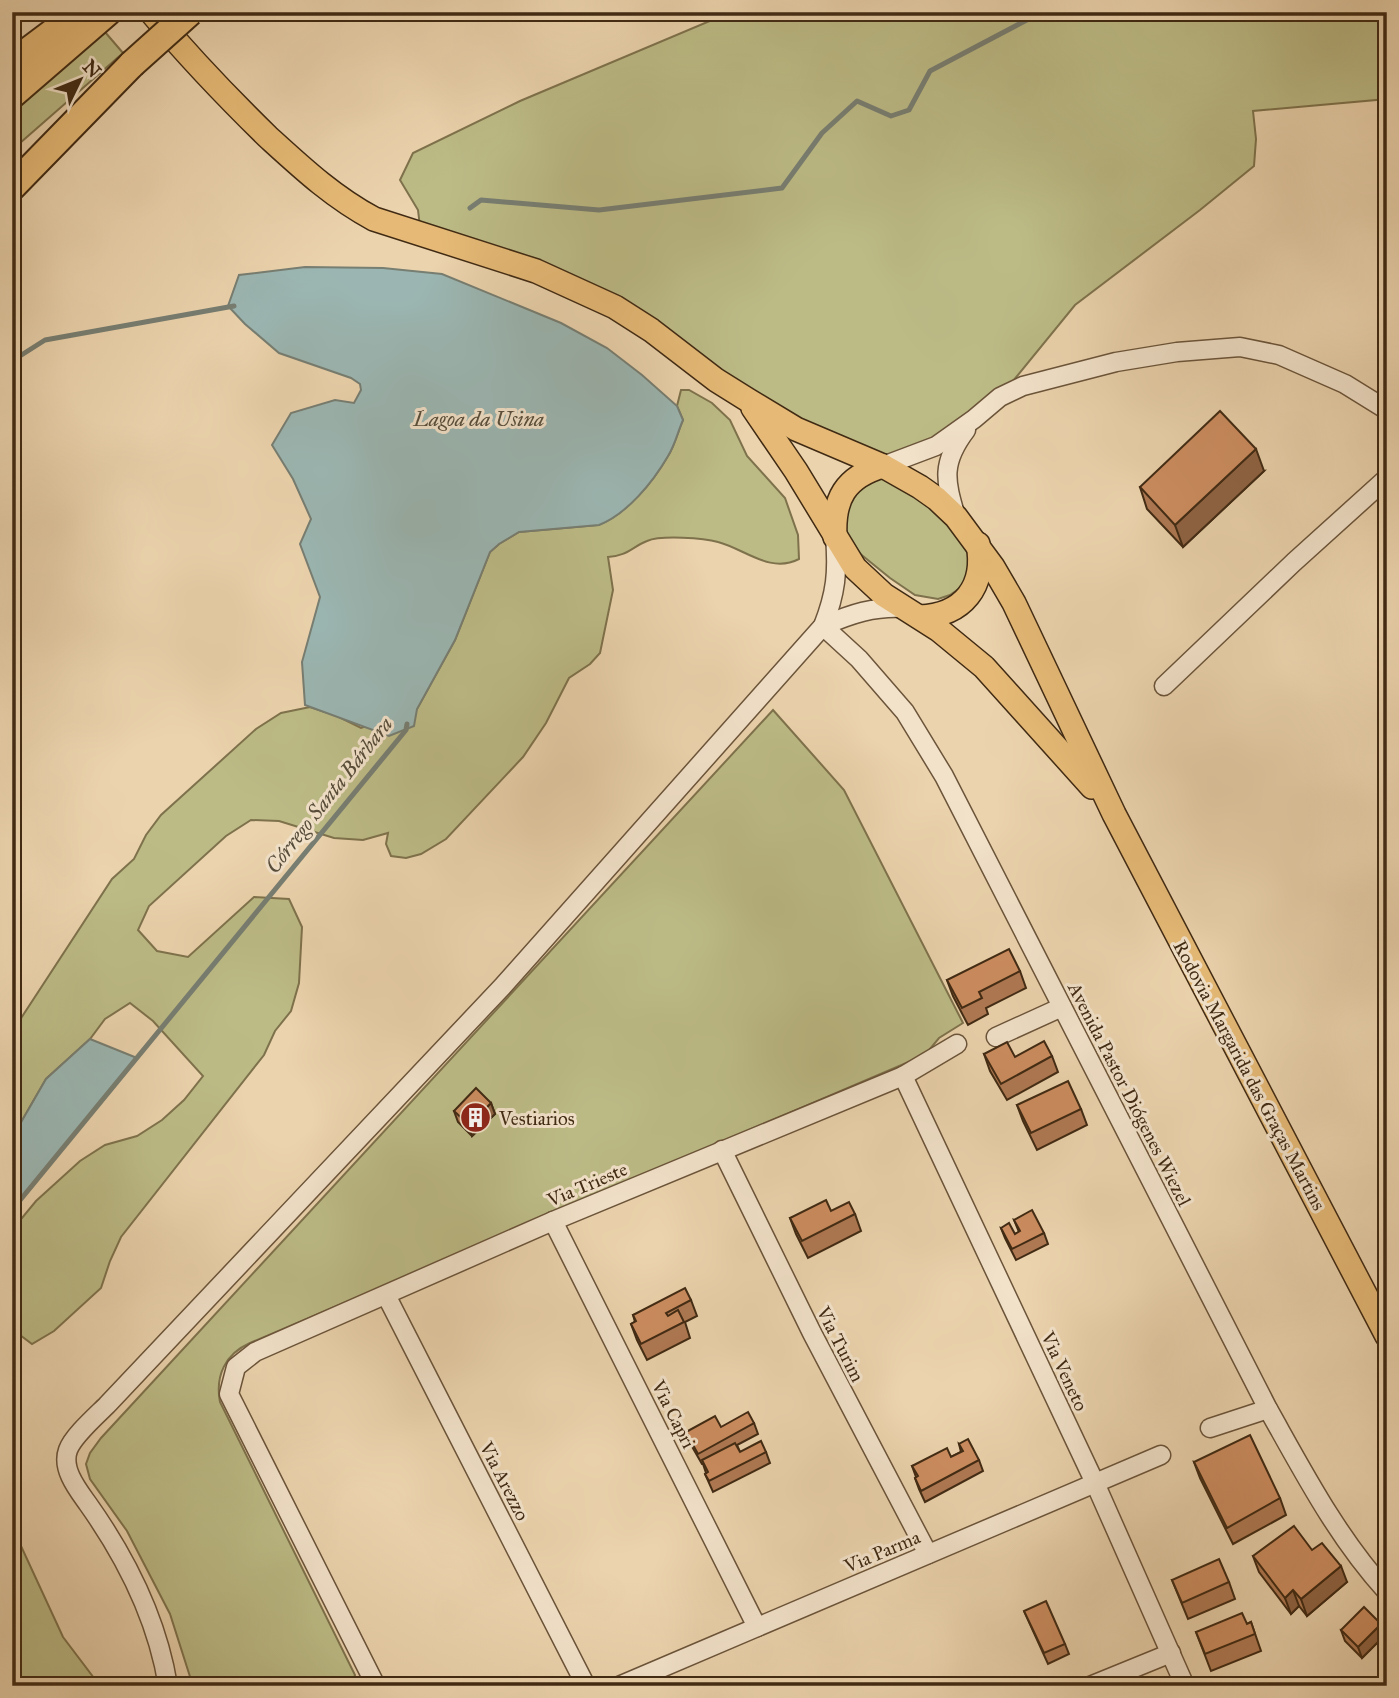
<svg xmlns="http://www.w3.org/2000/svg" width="1399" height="1698" viewBox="0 0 1399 1698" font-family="'IM FELL Great Primer',serif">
<rect width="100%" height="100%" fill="#ebd3ad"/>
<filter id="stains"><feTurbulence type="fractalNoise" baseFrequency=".00286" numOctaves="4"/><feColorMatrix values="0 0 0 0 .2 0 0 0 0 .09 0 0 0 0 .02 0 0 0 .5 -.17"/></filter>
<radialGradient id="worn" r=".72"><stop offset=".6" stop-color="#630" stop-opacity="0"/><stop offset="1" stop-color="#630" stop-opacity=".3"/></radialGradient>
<g fill="#bcbb86" stroke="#7e724c" stroke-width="2">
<path d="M731,12h656v87l-134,12 3,28 -2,27 -54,44 -125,95 -75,92 -26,22 -91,47 -58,-24 -174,-112 -230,-95 -3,-25 -18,-30 13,-27 107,-52z"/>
<path d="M105,32l18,21 -111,97v-40z"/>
<path d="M681,390h8l23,13 18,17 17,36 38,42 13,37 1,24c-29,15 -54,-10 -81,-17 -14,-4 -57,-7 -71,-1 -15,6 -20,15 -39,16l5,33 -13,63 -10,11 -21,14 -23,45 -23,34 -77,82 -25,15 -15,4 -15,-2 -5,-12 2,-11 -25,7 -29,-2 -55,-17 -28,-1 -25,16 -77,70 -11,24 19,21 31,6 66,-60 35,2 13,28 -3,56 -8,28 -16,20 -11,24 -143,182 -11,24 -9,27 -47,43 -22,13 -20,-15v-99l24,-29 44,-40 25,-16 32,-9 25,-16 22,-20 19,-24 -50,-55 -23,-18 -25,16 -15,20 -44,40 -34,59v-106l100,-153 22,-20 12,-24 15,-20 95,-86 25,-16 29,-6 27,9 24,12 56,-19 38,-69 35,-88 9,-8 20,-12 79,-7c29,-11 55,-43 70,-69 7,-11 10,-25 15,-36l-6,-14z"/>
<path d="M883,478l40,21 26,22 22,33 -4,24 -7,10 -10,7 -12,4 -23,-4 -25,-17 -32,-26 -16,-24 2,-25 27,-23z"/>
<path d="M773,710l71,80 119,233 -24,15 -14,17 -675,288c-25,11 -35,33 -30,59l135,273 -4,11h-158l-23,-72 -43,-83 -37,-52 -4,-15 4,-11 11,-15z"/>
<path d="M12,1533h3l48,104 37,49h-88z"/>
</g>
<g fill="#9bb6b2" stroke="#777e72" stroke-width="2">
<path d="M305,267l78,1 59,6 119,49 46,25 35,27 35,31 6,14c-5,11 -8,25 -15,36 -15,26 -41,58 -69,69l-80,7 -20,12 -9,8 -35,88 -38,69 -3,17 -25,10 -84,-31 -3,-43 18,-65 -20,-53 11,-25 -18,-40 -21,-34 19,-32 44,-13 19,3 7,-13 -1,-6 -9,-6 -72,-25 -34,-29 -17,-18 11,-31z"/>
<path d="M90,1039l47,19 -125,152v-72l34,-59z"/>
</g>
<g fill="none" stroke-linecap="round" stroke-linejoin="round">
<g stroke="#777e72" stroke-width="5">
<path d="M470,208l11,-8 118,10 183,-22 40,-55 35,-32 34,15 18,-6 21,-39 112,-59"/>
<path d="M12,361l33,-21 189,-34"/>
<path d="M12,1210l394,-480 1,-6"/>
</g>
<defs>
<g id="minor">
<path d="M883,466l53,-20 38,-27 26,-22 23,-11 93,-24 61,-10 63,-5 39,8 66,29 42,26"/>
<path d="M956,517c-11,-37 -15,-54 10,-87"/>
<path d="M823,626l36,33 46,53 39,64 324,633c36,64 69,128 119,183"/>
<path d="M823,626c28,-12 51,-20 82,-18"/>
<path d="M1164,686l130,-124 93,-84"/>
<path d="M996,1037l66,-30"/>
<path d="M903,1076l192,407 90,203"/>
<path d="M722,1150l90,183 116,221"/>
<path d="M553,1221l204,406"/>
<path d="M386,1295l200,391"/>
<path d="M1210,1428l58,-19"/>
<path d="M168,1686c-11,-68 -41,-127 -80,-182 -10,-14 -27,-35 -20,-54 5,-14 28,-34 39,-45l395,-418 321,-361c13,-33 15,-54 12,-89"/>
<path d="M376,1686l-147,-292 7,-27 19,-15 298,-131 350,-145 54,-32"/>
<path d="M619,1686l542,-231"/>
<path d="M1090,1686l81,-33"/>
</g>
<g id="major">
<path d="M151,12c37,44 76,85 117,125 34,31 65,60 106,82l162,52 79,36 36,23 65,50 32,20 48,29 87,37 37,21 17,12 19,18 37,50 21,36 100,211 273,522"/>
<path d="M753,408l43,63 59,97 29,27 55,35 45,37 108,120"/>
<path d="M835,537c-2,-38 10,-60 48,-71"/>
<path d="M920,617c43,-2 66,-30 58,-73"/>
</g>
<g id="highway">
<path d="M12,63l68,-51"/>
<path d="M12,95l96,-83"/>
<path d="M12,187l120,-123"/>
</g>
</defs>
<use href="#minor" stroke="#6b543a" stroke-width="21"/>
<use href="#major" stroke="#402a13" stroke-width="26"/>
<use href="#highway" stroke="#402a13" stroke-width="30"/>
<use href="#minor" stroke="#f2e2ca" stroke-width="18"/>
<use href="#major" stroke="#e6ba76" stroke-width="23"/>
<use href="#highway" stroke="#e6ba76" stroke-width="26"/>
<defs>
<path id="highway-bridge" d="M132,64l58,-52"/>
</defs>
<use href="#highway-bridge" stroke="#402a13" stroke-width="30" stroke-linecap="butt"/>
<use href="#highway-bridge" stroke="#e6ba76" stroke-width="26"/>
</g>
<g fill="#af7953" stroke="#402a13" stroke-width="2">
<path d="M1264,471l-81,76 -36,-38 -7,-22z"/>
<path d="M1020,971l6,17 -40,20 2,6 -20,11 -15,-29 -6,-16z"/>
<path d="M984,1054l31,3 37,-1 6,16 -51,28 -17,-29z"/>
<path d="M491,1103l4,11 -23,22 -14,-14 -4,-11z"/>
<path d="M1017,1105l64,4 6,16 -50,25 -14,-29z"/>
<path d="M831,1211l24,3 6,17 -53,27 -12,-24 -6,-16z"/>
<path d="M1014,1220l30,13 4,11 -32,16 -11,-22 -4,-10 14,6 4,-2z"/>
<path d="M691,1300l6,16 -12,6 5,16 -43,22 -10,-20 -6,-16 4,-2 -2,-7z"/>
<path d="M754,1423l4,11 -21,11 3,7h26l4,11 -57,29 -8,-18 1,-1 -3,-9h-1l-12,-21 -4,-11z"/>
<path d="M959,1444l20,16 4,11 -58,31 -6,-13 -4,-11 1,-1 -4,-11 39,-9 10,-5z"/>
<path d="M1194,1462l86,36 6,17 -53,29 -33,-66z"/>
<path d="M1312,1550l35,32 -40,34 -8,-10 -8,8 -32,-42 -6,-16z"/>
<path d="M1172,1580l57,2 6,17 -47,20z"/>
<path d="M1024,1611l41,33 4,10 -21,10z"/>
<path d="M1251,1622l10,29 -50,20 -15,-39 51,-8z"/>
<path d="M1341,1630l44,5 -23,23 -17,-17z"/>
</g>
<g fill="#8f6343" stroke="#402a13" stroke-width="2">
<path d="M1256,449l8,22 -81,76 -8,-22z"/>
<path d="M491,1103l4,11 -23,22 -3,-11z"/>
<path d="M1341,1566l6,16 -40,34 -6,-17z"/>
<path d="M1293,1590l6,16 -8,8 -6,-16z"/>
<path d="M1381,1624l4,11 -23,23 -4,-11z"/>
</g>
<g fill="#cc8d60" stroke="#402a13" stroke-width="2">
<path d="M1220,411l36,38 -81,76 -35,-38z"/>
<path d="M1009,949l11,22 -41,21 3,6 -20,10 -15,-28z"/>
<path d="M1044,1041l8,15 -51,28 -17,-30 23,-12 8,15z"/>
<path d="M1068,1081l13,28 -50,24 -14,-28z"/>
<path d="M476,1088l15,15 -22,22 -15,-14z"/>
<path d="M826,1200l5,11 18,-9 6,12 -53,27 -12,-23z"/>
<path d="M1032,1210l12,23 -32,16 -11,-21 8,-5 6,11 5,-3 -6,-11z"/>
<path d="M685,1288l6,12 -25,13 2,3 10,-6 6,12 -43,22 -10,-20 5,-3 -3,-6z"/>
<path d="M748,1412l6,11 -56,31 -12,-22 29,-16 6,11z"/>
<path d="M1250,1435l30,63 -53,30 -33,-66z"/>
<path d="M968,1439l11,21 -58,31 -6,-13 3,-2 -6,-10 35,-18 4,9 12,-6 -4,-7z"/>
<path d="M761,1441l5,11 -57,29 -4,-7 3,-2 -6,-12 33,-17 5,9z"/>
<path d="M1294,1526l18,24 10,-7 19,23 -40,33 -8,-9 -8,8 -32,-42z"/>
<path d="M1219,1559l10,23 -47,21 -10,-23z"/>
<path d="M1046,1601l19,43 -21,9 -20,-42z"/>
<path d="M1364,1607l17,17 -23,23 -17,-17z"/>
<path d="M1242,1613l5,11 4,-2 4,12 -50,20 -9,-22z"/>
<path d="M466,1680l3,6h-14z"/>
</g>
<defs>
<symbol id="building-disc" viewBox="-11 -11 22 22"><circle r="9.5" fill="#8f2418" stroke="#f2e2ca"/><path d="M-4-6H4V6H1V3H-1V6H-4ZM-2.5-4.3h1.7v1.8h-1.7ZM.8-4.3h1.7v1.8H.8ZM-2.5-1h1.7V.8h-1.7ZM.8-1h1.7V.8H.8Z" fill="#fff"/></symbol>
</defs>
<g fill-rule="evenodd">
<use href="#building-disc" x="458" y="1100" width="35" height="35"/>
</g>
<g text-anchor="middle" stroke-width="6" stroke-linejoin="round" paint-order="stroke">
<g font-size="19" fill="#402a13" stroke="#f2e2ca">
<text transform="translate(1250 1075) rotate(62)" y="7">Rodovia Margarida das Graças Martins</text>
<text transform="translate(1130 1094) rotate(63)" y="7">Avenida Pastor Diógenes Wiezel</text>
<text transform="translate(587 1184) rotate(-23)" y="7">Via Trieste</text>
<text transform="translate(841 1344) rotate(63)" y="7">Via Turim</text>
<text transform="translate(1065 1371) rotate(65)" y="7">Via Veneto</text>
<text transform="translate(674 1414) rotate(63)" y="7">Via Capri</text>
<text transform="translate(505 1481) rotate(63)" y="7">Via Arezzo</text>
<text transform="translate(882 1551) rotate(-23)" y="7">Via Parma</text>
</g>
<g font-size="19" fill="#402a13" stroke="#f2e2ca" text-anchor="start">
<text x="499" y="1125">Vestiarios</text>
</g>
<g font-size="21" font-style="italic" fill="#574d3b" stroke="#f2e2ca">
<text x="479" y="426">Lagoa da Usina</text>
<text transform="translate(329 795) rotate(-52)" y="7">Córrego Santa Bárbara</text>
</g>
</g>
<rect width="1399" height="1698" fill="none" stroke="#ebd3ad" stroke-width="42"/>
<rect x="14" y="14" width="1371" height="1670" fill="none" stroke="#402a13" stroke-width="3.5"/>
<rect x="21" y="21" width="1357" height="1656" fill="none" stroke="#402a13" stroke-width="2"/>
<g transform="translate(80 80) rotate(47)" stroke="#f2e2ca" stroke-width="5" paint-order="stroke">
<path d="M0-5L12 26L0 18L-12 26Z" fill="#402a13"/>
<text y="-10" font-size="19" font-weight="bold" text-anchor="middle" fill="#402a13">N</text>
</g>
<rect width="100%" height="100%" filter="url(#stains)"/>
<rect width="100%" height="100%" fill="url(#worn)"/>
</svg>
